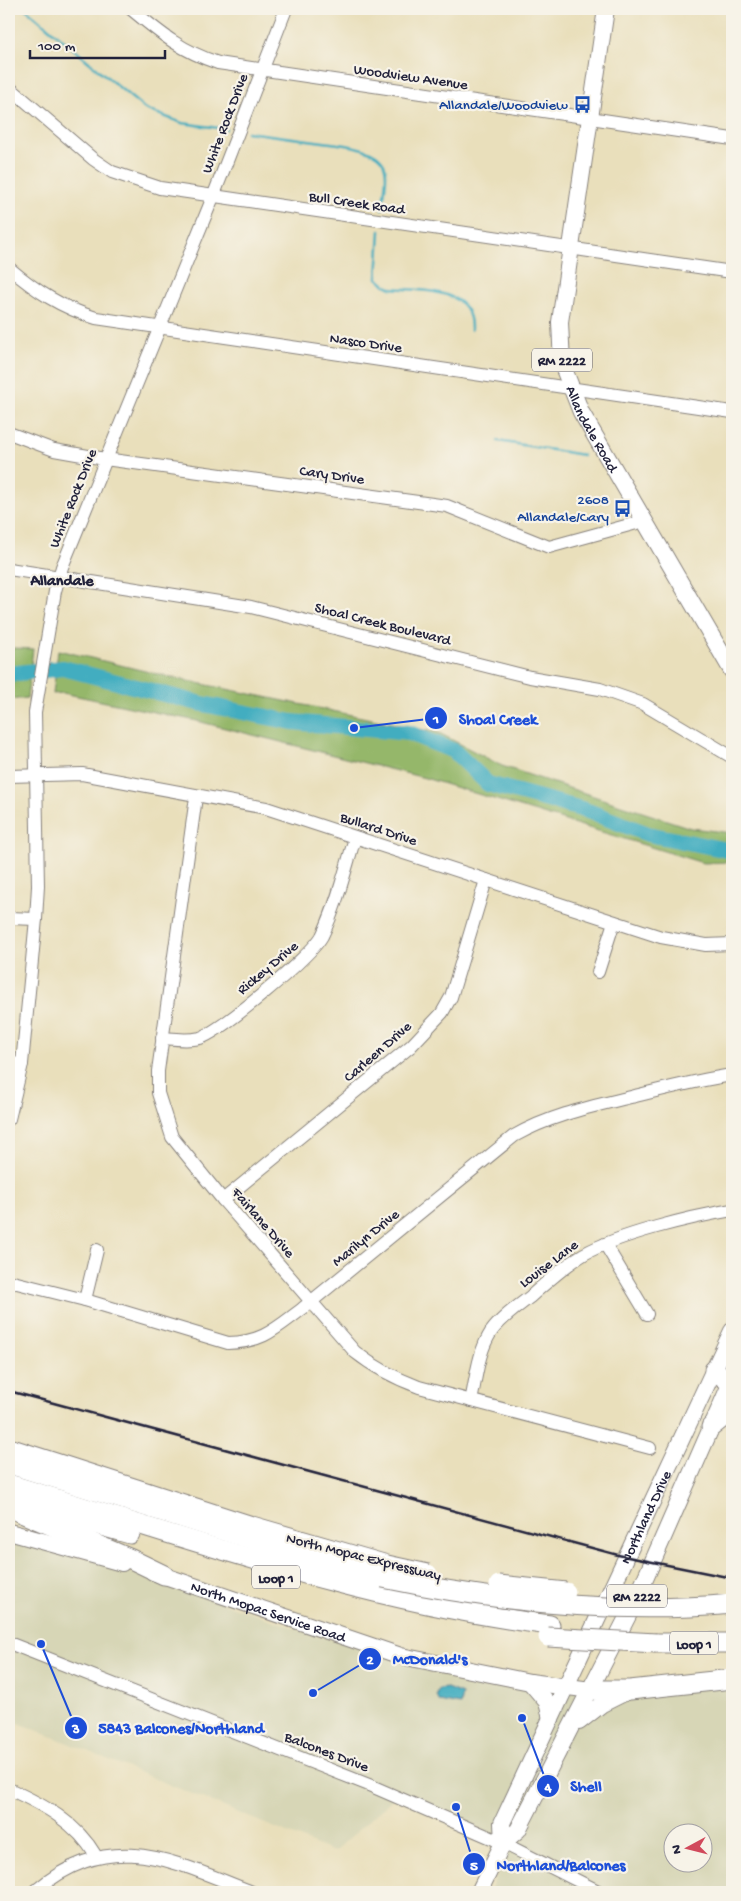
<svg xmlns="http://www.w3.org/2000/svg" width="741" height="1901" viewBox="0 0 741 1901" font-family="'Gochi Hand',sans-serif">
<rect width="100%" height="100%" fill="#f7f3e8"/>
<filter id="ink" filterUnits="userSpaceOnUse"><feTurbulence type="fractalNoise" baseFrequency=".02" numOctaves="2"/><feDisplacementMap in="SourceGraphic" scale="10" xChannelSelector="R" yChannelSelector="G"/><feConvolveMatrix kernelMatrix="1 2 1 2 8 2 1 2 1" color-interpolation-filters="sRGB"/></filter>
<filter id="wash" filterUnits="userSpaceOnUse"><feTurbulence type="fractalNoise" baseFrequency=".0096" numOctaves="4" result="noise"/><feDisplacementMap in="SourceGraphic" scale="20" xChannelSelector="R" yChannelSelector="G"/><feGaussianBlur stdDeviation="1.12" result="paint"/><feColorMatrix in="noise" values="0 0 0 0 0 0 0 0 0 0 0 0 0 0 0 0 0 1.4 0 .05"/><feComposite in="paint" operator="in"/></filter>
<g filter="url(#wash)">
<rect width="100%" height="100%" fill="#e9dfbb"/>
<path fill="#d7d6b6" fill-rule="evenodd" d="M9,1537l108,30 201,69 232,56 182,-6v206h-243l23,-48 -112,-52 -66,60 -325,-133zM674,1834h30v30h-30z"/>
<g fill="#95b76b" stroke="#5c6c53">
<path d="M14,648l19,1 -6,49 -18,2v-51z"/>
<path d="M58,650l120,29 261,54 63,33 189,62 41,5v29l-29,1 -278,-85 -228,-57 -134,-28 -10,1z"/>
</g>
<path fill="#42adc0" stroke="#32687e" d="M447,1688l15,6 -2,11 -21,-4 -2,-6 2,-6z"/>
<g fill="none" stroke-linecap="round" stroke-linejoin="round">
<g stroke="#42adc0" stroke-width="2.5">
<path d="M26,9l119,100 37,14 44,6"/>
<path d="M247,132l99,13c48,9 42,23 36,64"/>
<path d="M380,231l-3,47 8,7 6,3c31,3 82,-1 80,42"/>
<path d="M498,441l85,14"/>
</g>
<path stroke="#42adc0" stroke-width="16" d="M9,674l54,-6 135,35 94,19 117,11 45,18 34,33 97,26 63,24 84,17"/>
</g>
</g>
<g filter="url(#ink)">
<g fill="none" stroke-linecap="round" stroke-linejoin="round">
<defs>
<g id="minor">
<path d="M131,9c29,24 50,42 87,54l514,76"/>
<path d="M9,87l84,72 19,13 48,16 572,84"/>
<path d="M9,268c27,23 53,40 87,50l636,94"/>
<path d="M9,433l45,17 51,9 342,47 102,41 95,-26"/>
<path d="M9,569l242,38 279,70 70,12 43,15 89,53"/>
<path d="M9,776l73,-2 184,34 395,129 45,8 26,-1"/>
<path d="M196,797l-38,274v22l14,44 51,63 132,152c20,16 40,26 64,35l231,61"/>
<path d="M9,918l27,1"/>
<path d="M598,972l16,-50"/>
<path d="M162,1038c13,1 25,3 38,0 22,-7 111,-82 122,-102 15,-31 23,-66 33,-98"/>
<path d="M9,1063l13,1"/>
<path d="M9,1119l13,-55 14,-145 2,-33 -3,-174 20,-121 7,-24 151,-370 73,-188"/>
<path d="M223,1200l188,-154 31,-33 9,-16 35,-117"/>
<path d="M605,1244l42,70"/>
<path d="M9,1281l76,19 143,43c35,-1 47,-14 74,-34l212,-173c37,-21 76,-29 117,-39 33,-8 67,-17 101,-22"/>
<path d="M85,1300l12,-50"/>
<path d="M471,1401c5,-22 7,-49 20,-69 10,-14 26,-25 39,-35 17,-15 34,-31 54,-43 36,-20 107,-37 148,-44"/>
<path d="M9,1643l360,142 134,58 97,49"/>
<path d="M9,1789c35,16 67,33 87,67"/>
<path d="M34,1892c77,-65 136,-32 218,0"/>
</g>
<g id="major">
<path id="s1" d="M606,9l-46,313 2,42 19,48 151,259"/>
<path d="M9,1532l113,31"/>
<path id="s2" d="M153,1572l248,84 129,26 61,8"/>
<path d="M530,1682l17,20 4,17"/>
<path d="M579,1722l23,-18 28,-14"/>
<path id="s3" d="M503,1843l-1,-20 230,-492"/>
<path d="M479,1892l24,-49 15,-13 117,-228 97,-222"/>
</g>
<g id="highway">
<path d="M714,1370l18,14"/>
<path d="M711,1427l21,-17"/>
<path d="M9,1448l243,78 135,39"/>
<path d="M9,1464l279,87 95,27"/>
<path d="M9,1484c179,54 355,118 541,141"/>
<path d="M9,1500l121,34"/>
<path d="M19,1512l112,47 33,16"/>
<path d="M656,1643h76"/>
<path d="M591,1690h39l102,-11"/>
</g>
</defs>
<use href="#minor" stroke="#86807b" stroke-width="14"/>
<use href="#major" stroke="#86807b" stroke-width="18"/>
<use href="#highway" stroke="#86807b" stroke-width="21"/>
<use href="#minor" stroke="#fff" stroke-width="12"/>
<use href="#major" stroke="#fff" stroke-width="16"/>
<use href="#highway" stroke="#fff" stroke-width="19"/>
<path stroke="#22223b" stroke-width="2.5" d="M9,1391l609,164 114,23"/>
<defs>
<g id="highway-bridge">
<path d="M387,1565l41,9"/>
<path d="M383,1578c115,24 232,37 349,26"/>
<path d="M499,1585l67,7"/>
<path d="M548,1637l108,6"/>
</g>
</defs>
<use href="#highway-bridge" stroke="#86807b" stroke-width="21" stroke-linecap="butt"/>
<use href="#highway-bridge" stroke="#fff" stroke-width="19"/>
</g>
</g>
<defs>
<symbol id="bus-bare" viewBox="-9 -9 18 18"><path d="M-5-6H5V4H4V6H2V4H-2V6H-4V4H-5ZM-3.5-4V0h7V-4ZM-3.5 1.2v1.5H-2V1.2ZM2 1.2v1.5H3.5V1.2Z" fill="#1a4fb4" stroke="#f7f3e8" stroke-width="2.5" paint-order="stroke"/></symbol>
</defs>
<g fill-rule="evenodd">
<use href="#bus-bare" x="570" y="92" width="25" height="25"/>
<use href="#bus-bare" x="610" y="496" width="25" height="25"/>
</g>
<g text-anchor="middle" stroke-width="4.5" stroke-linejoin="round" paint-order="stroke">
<g fill="#f7f3e8" stroke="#62616f" stroke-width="1">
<rect x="532" y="348.5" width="60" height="23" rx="4"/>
<rect x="252" y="1565.5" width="48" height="23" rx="4"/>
<rect x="607" y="1584.5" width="60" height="23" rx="4"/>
<rect x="670" y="1631.5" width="48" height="23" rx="4"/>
</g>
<g font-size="14" font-weight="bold" fill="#22223b">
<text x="562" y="365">RM 2222</text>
<text x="276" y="1582">Loop 1</text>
<text x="637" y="1601">RM 2222</text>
<text x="694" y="1648">Loop 1</text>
</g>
<g font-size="15" fill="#22223b" stroke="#f7f3e8">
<text transform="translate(411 76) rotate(8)" y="5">Woodview Avenue</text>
<text transform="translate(224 123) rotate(-69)" y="5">White Rock Drive</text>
<text transform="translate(357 202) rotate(8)" y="5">Bull Creek Road</text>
<text transform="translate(366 342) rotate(8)" y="5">Nasco Drive</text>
<text dy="5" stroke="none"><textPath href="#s1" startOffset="430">Allandale Road</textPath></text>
<text transform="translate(332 474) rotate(8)" y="5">Cary Drive</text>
<text transform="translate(72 498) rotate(-68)" y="5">White Rock Drive</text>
<text transform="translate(383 623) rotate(14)" y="5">Shoal Creek Boulevard</text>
<text transform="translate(379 828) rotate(18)" y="5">Bullard Drive</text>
<text transform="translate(267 967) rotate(-40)" y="5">Rickey Drive</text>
<text transform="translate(377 1051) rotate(-41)" y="5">Carleen Drive</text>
<text transform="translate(264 1222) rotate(49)" y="5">Fairlane Drive</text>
<text transform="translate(365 1237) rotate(-39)" y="5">Marilyn Drive</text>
<text transform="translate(548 1263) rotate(-37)" y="5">Louise Lane</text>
<text dy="5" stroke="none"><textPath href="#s3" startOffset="358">Northland Drive</textPath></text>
<text transform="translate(364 1556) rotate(14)" y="5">North Mopac Expressway</text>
<text dy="5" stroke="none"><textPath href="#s2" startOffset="122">North Mopac Service Road</textPath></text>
<text transform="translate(327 1751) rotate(21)" y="5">Balcones Drive</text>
</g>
<g font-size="15" fill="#164399" stroke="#f7f3e8" text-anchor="end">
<text x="568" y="109">Allandale/Woodview</text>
<text x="609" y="504">2608<tspan x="609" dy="17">Allandale/Cary</tspan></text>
</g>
<g font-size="16" font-weight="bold" fill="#22223b" stroke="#f7f3e8">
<text x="62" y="585">Allandale</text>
</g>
</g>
<path fill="none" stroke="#1d4ed8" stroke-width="2" d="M354 728L436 718M313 1693L370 1659M41 1644L76 1728M522 1718L548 1786M456 1807L474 1864"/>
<g fill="#1d4ed8" stroke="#f7f3e8" stroke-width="2">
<circle cx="354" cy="728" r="5"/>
<circle cx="313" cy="1693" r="5"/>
<circle cx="41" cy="1644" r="5"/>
<circle cx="522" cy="1718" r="5"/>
<circle cx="456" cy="1807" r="5"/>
<circle cx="436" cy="718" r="12"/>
<circle cx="370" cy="1659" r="12"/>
<circle cx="76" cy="1728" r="12"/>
<circle cx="548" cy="1786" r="12"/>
<circle cx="474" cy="1864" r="12"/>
</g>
<g font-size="15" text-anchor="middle" font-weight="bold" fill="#fff">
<text x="436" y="723">1</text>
<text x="370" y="1664">2</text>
<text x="76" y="1733">3</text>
<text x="548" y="1791">4</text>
<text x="474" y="1870">5</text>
</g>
<g font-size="16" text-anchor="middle" font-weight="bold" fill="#1d4ed8" stroke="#f7f3e8" stroke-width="4.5" stroke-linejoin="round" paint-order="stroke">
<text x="498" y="724">Shoal Creek</text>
<text x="430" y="1664">McDonald's</text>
<text x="181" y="1733">5843 Balcones/Northland</text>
<text x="586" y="1791">Shell</text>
<text x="561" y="1870">Northland/Balcones</text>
</g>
<rect width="741" height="1901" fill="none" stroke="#f7f3e8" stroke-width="30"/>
<g transform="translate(688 1848) rotate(263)"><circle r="24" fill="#f7f3e8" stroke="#a29fa3"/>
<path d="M0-4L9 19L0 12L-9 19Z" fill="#d1495b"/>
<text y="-8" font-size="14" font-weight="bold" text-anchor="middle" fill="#22223b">N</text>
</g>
<path d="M30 50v8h135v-8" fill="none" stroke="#22223b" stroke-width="2.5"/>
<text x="38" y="50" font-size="15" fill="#22223b" stroke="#f7f3e8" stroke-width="4" paint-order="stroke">100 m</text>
</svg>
